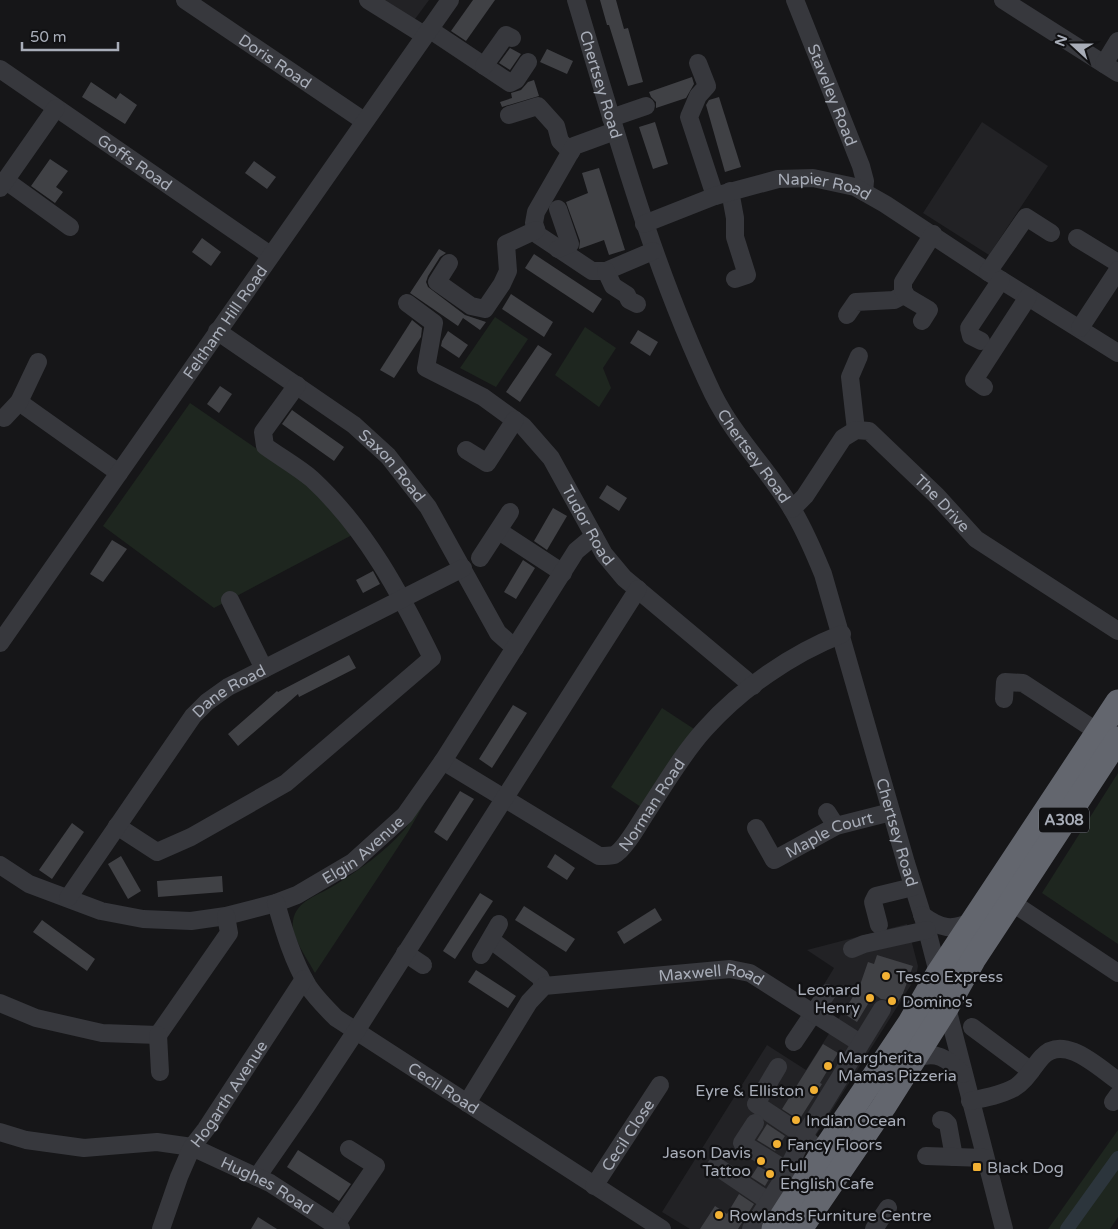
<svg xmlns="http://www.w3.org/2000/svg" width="1118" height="1229" viewBox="0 0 1118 1229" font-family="'Varela Round',sans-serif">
<rect width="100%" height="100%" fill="#161618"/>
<g fill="#222225">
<path d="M359,0h70l-14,19 -12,3 -3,5z"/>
<path d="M982,122l66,44 -59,89 -66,-42z"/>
<path d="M907,924l11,42 -2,11 -159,252h-67l-28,-17 105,-167 39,25 36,-57 -25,-17 17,-28 -27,-18z"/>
</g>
<g fill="#1e261f">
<path d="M495,317l33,22 -32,48 -36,-19z"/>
<path d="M585,327l31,21 -13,20 8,20 -12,19 -44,-32z"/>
<path d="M190,403l111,76 53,55 -140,74 -111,-82z"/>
<path d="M662,708l32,21 -53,78 -30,-20z"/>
<path d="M1118,773v171l-76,-51z"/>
<path d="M425,802l-17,30 -93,141c-7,-13 -25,-38 -22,-52 3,-21 27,-26 42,-36 24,-15 50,-33 69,-55 7,-9 14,-19 21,-28z"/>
<path d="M1118,1130v87l-8,12h-62z"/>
</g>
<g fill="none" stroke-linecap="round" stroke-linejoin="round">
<path stroke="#2c353c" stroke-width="14" d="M1067,1229l51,-71"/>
</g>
<g fill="#404145">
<path d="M473,0h22l-29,41 -15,-10z"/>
<path d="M600,0h16l8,29 4,-1 15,54 -15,4 -19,-61h-2z"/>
<path d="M510,48l11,6 -11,16 -11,-7z"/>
<path d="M547,49l26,12 -6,13 -27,-12z"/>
<path d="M692,77l2,7 -8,14 -30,10v-6l-5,-5 -2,-5z"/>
<path d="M534,80l5,16 -37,11 -2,-5 12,-4 -1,-5 10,-3 7,-8z"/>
<path d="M91,82l25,17 4,-6 17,12 -12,19 -43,-27z"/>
<path d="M719,97l22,70 -16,5 -19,-67 3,-5z"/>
<path d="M655,122l13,42 -15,5 -14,-42z"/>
<path d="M50,159l18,12 -12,16 7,5 -8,11 -24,-17z"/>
<path d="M254,161l22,16 -9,12 -22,-16z"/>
<path d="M599,168l26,82 -16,5 -5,-15 -25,9 1,-8 -14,-39 22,-9 -6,-20z"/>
<path d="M202,238l19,14 -10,14 -19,-14z"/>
<path d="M439,249l7,4 -6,4 -12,19 -2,6 2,5 37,28 21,7 -6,8 -17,-12 -5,8 -48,-33z"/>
<path d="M534,254l68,45 -9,14 -68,-45z"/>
<path d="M511,294l42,28 -9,15 -42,-28z"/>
<path d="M412,320l10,8 -1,9 -27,41 -14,-8z"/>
<path d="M638,330l20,12 -8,14 -20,-13z"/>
<path d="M448,331l20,14 -9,13 -18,-12 1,-5z"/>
<path d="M538,345l14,9 -32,48 -14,-10z"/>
<path d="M220,386l12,8 -13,19 -12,-9z"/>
<path d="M292,410l52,37 -10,14 -52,-37z"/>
<path d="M607,485l20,13 -8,13 -20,-13z"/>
<path d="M553,508l14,8 -20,34 -13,-9z"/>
<path d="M112,540l15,9 -24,33 -13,-8z"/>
<path d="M523,560l12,8 -19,31 -12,-7z"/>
<path d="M373,571l7,13 -17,9 -7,-13z"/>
<path d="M349,655l7,13 -57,29 -1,-3 -60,52 -10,-12 49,-43 1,1z"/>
<path d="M513,705l14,8 -35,55 -13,-9z"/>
<path d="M460,791l14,8 -27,42 -13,-9z"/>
<path d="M72,823l12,9 -32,47 -13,-9z"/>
<path d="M555,854l20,14 -8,12 -20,-13z"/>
<path d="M121,856l20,35 -13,8 -20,-35z"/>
<path d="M222,876l1,16 -65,5 -1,-16z"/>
<path d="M480,893l13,8 -38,58 -12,-8z"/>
<path d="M524,906l51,33 -9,13 -51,-32z"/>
<path d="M655,908l7,12 -38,24 -7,-12z"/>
<path d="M42,920l53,39 -8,12 -54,-39z"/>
<path d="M877,955l36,11 -11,30 -8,11 -6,-7 -7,-1 -7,-5 -17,28 -14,-9 17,-28 8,-23 6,2z"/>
<path d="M476,970l40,26 -8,12 -40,-26z"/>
<path d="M823,1044l15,9 -18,30 2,1 -23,36 -17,-11z"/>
<path d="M767,1124l18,12 -10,15 -18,-11z"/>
<path d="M298,1150l53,34 -12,17 -52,-34z"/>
<path d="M758,1166l14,8 -7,12 -14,-9z"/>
<path d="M739,1194l15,10 -16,25h-38l15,-23 12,8z"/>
<path d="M258,1217l19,12h-26z"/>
</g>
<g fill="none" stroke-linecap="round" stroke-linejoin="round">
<g stroke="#37383d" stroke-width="18">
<path id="s1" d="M185,0l179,121"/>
<path d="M368,0l56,35"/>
<path id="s2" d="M576,0c40,133 77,268 137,394 22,44 55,75 79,115 13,21 22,43 31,65l83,289 21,67 77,299"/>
<path id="s3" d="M795,0l66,166 4,15 -1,11"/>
<path d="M1003,0l115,73"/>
<path d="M429,29l81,54 6,-3 12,-18"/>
<path d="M698,63l9,23 -9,10 -9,21 26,79"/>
<path d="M1104,64l14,-23"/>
<path d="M484,66l22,-31 6,3"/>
<path id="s4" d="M0,69l270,186"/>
<path d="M509,115l29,-9 18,20 4,15 11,11"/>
<path d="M611,118l35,-12"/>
<path d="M615,131l-41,15 -38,66 -2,11 4,12 54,36h14l47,-20"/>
<path d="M5,180l65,47"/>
<path d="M0,188l56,-80"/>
<path d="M730,191l5,27v19l12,38 -12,4"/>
<path id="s5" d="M644,224l71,-28 63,-17 35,-1 42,9 30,17 103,68 130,81"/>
<path d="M1077,238l41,25"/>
<path d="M558,249l12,-5 -12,-35"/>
<path d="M449,263l-12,19 34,24 14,3 17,-25 6,-13 -2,-27 30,-14"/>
<path d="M606,271l7,15 14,9 2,5 8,4"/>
<path d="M988,272l38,-55 25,16"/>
<path id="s6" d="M407,303l27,20 -8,45 57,29 40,29 28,32 53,96 20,24 129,108"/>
<path d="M847,315l9,-13 38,-2 11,-6"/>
<path d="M922,321l7,-11 -22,-13 -4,-7v-8l30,-48"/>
<path d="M1080,328l38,-58"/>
<path id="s7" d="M217,331l137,94 34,31 40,51 70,126 17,15"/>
<path d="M981,341l-10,-5 -2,-8 32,-48"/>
<path d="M984,387l-10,-7 54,-83"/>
<path d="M19,402l100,71"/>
<path d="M4,418l15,-16 19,-40"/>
<path d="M856,430l-6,-53 9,-21"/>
<path d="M466,450l21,13 28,-43"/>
<path id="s8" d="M792,509l13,-13 38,-58 13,-8 13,1 68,65 39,43 142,92"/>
<path d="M499,531l64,42"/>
<path d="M480,558l30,-46"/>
<path d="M230,600l34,69"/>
<path id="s9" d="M0,643l450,-643"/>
<path d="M1004,699l1,-17 18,1 75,49"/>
<path id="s10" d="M443,761l156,95c4,0 11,0 15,-1 11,-5 27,-35 34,-45 18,-27 35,-57 57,-81 36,-40 86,-75 137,-95"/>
<path d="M827,812l9,14"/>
<path d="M117,826l40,26 34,-15 95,-54 146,-125c-32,-65 -66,-129 -120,-179 -14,-12 -32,-22 -47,-33l-2,-14 34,-47"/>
<path id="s11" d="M756,828l18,32 62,-34 55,-14"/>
<path id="s12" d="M0,865l29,19 72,27 42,8 48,2 35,-5 50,-13 21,-8 56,-33 52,-47 38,-54 133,-210 18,-15"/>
<path id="s13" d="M68,898l125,-182 14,-14 21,-15 235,-119"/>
<path d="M1011,902l107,71"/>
<path id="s14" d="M276,903c8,28 17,58 32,83 8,12 18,22 28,32l326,211"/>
<path d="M922,915c19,14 30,16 51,6"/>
<path d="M879,925l-6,-23 3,-6 37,-9"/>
<path d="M491,940l49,37 4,9"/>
<path d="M852,949l12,-5 63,-14"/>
<path d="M405,953l18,12"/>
<path d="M481,955l18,-31"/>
<path d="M0,1003l36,15 66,15 56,2 71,-102 -3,-17"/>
<path d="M972,1027l59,44"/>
<path d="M158,1035l2,37"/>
<path d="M794,1042l33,-49"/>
<path d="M914,1059c22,-9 33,-1 49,15"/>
<path d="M778,1067l-22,37 48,32 18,18"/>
<path d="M970,1101c15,-3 31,-6 44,-13 12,-7 19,-21 28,-31 22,-24 57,11 76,24"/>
<path d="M1113,1102l5,-7"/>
<path id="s15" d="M467,1103l62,-101 15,-16 186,-17 20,4 110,70"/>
<path d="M941,1120l4,1 3,3 6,33"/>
<path d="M755,1123l-13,20 44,27"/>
<path id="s16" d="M0,1132l26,8 58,8 73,-6 35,5 14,-18 98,-150"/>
<path d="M926,1156l59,2"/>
<path d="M716,1166l52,35"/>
<path d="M257,1177l50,-72 49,-74 282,-442"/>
<path id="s17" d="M594,1186l66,-101"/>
<path d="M335,1226l41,-60 -27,-17"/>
<path id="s18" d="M161,1229l18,-52 13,-30 78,36 71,46"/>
<path d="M751,1229l29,-45 24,-48 78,-127"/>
<path d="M874,1229l14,-21"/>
</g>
<g stroke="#63666e" stroke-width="25">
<path d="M774,1229l48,-75 88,-131 28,-49 180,-272"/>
<path d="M800,1229l84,-123 62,-98 27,-48 145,-221"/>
</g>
</g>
<g fill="#f2b134" stroke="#111113" stroke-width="2">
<circle cx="886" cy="976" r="5"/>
<circle cx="870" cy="998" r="5"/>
<circle cx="892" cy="1001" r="5"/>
<circle cx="828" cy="1066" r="5"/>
<circle cx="814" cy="1090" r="5"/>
<circle cx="796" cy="1120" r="5"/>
<circle cx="777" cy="1144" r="5"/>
<circle cx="761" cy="1161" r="5"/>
<rect x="972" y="1162" width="10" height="10" rx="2.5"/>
<circle cx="770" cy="1174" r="5"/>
<circle cx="719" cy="1215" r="5"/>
</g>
<g text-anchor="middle" stroke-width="4.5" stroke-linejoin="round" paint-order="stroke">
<rect fill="#111113" stroke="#7b7e86" stroke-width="1" x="1039" y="807.5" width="50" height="25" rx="4"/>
<g font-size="15" font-weight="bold" fill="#a8adb8">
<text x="1064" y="825">A308</text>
</g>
<g font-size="16" fill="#a8adb8" stroke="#111113">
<text dy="6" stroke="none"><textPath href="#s1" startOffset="109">Doris Road</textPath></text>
<text dy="6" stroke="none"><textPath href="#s2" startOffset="88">Chertsey Road</textPath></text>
<text dy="6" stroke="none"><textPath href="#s3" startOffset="102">Staveley Road</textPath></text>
<text dy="6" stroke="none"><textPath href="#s4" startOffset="164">Goffs Road</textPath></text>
<text dy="6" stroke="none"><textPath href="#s5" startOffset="189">Napier Road</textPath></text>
<text dy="6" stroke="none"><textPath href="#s9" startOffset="392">Feltham Hill Road</textPath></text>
<text dy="6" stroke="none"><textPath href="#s2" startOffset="492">Chertsey Road</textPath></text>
<text dy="6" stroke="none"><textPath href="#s7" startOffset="222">Saxon Road</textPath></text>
<text dy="6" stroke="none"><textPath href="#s8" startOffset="219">The Drive</textPath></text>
<text dy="6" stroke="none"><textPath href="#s6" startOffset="312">Tudor Road</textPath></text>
<text dy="6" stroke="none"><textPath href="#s13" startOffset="265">Dane Road</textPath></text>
<text dy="6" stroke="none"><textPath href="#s10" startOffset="261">Norman Road</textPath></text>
<text dy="6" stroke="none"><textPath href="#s2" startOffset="898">Chertsey Road</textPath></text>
<text dy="6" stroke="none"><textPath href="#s11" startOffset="98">Maple Court</textPath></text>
<text dy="6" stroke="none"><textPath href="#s12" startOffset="392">Elgin Avenue</textPath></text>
<text dy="6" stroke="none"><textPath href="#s15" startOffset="309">Maxwell Road</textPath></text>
<text dy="6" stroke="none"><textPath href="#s14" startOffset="260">Cecil Road</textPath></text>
<text dy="6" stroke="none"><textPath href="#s16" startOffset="259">Hogarth Avenue</textPath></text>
<text dy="6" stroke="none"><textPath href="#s17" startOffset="61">Cecil Close</textPath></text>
<text dy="6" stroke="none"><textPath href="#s18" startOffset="172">Hughes Road</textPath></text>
</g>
<g font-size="16" fill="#a8adb8" stroke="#111113" text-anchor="start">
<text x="896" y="982">Tesco Express</text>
<text x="860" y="995" text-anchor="end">Leonard<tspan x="860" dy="18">Henry</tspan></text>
<text x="902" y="1007">Domino's</text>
<text x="838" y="1063">Margherita<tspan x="838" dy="18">Mamas Pizzeria</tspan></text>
<text x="804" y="1096" text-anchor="end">Eyre &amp; Elliston</text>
<text x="806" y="1126">Indian Ocean</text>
<text x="787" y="1150">Fancy Floors</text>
<text x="751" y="1158" text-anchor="end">Jason Davis<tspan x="751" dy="18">Tattoo</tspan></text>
<text x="780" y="1171">Full<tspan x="780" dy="18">English Cafe</tspan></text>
<text x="987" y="1173">Black Dog</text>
<text x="729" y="1221">Rowlands Furniture Centre</text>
</g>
</g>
<g transform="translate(1073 45) rotate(291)" stroke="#111113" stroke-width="4" paint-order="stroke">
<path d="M0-4L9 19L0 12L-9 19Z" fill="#a8adb8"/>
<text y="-8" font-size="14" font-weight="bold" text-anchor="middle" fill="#a8adb8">N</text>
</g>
<path d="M22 42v8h96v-8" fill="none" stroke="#a8adb8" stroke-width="2.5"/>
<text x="30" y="42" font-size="15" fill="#a8adb8" stroke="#111113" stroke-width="4" paint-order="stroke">50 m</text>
</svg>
